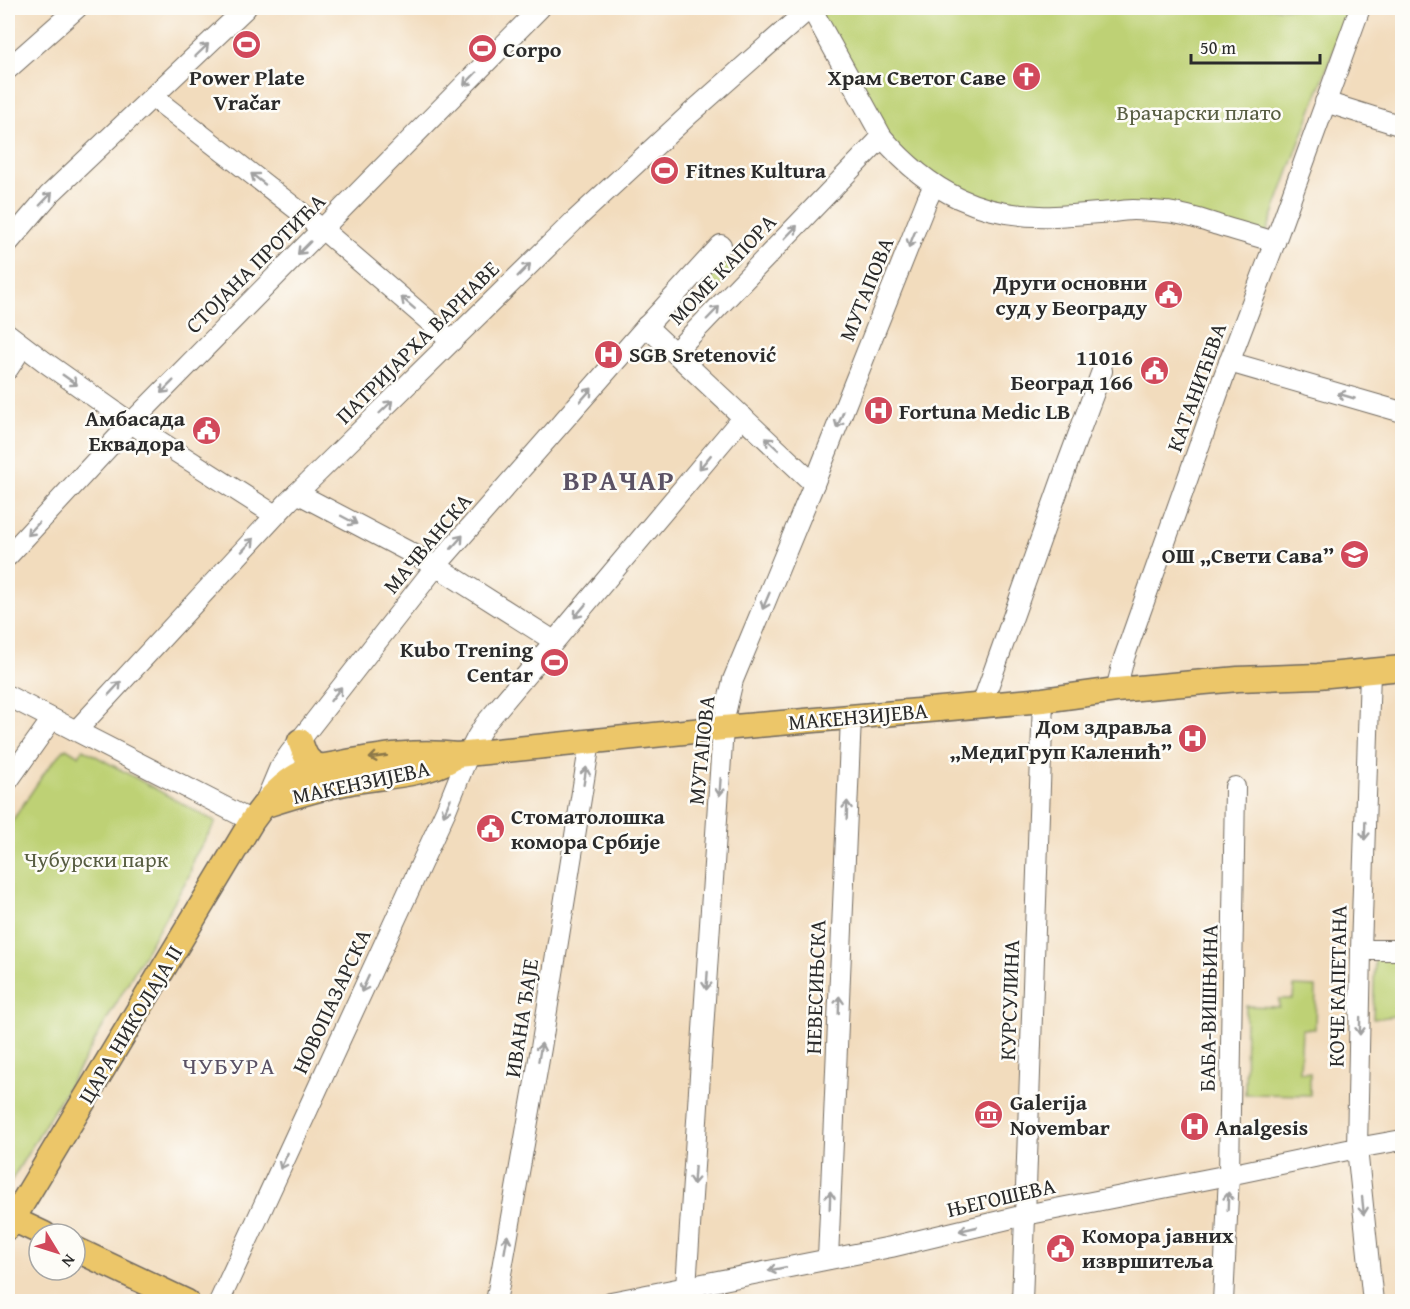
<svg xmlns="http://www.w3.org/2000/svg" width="1410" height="1309" viewBox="0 0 1410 1309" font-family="'Gentium Book Plus',serif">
<rect width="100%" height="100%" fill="#fdfcf7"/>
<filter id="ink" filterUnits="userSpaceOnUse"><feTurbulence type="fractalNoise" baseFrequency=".0167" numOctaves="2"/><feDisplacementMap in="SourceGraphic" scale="12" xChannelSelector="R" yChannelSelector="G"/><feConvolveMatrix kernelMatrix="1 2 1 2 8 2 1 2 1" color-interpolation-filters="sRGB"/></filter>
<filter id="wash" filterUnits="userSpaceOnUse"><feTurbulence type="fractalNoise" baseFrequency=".008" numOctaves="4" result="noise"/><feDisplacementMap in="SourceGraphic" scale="24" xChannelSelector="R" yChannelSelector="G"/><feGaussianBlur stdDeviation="1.35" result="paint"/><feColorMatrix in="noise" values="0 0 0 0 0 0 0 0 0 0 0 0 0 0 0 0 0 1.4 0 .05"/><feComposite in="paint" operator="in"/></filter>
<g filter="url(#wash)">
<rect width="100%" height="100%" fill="#f2dcbd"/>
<g fill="#bed175" stroke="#747e50" stroke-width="1.5">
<path d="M811,8h538l-85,231 -75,-23 -184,-3 -107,-57z"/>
<path d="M729,255l11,11 -29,30 -11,-10z"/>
<path d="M66,748l13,8 4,-7 133,73 -23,37 -3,15 -109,191 -73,121v-359l39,-58z"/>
<path d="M1375,956l27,1v58l-29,4z"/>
<path d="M1294,986l22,1 -1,42h-13l-2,43 10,1v22l-65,-1 1,-88 33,1v-8h14z"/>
</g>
</g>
<g filter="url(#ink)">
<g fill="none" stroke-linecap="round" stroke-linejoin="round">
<defs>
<g id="minor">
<path d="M811,8l71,129c47,55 100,82 173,79 20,-1 40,-3 59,-4 6,-1 13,-2 19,-2 10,0 21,1 32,2 18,1 36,8 53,13 19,6 38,11 57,17"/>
<path d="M8,69l69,-61"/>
<path d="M153,97l169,132 130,112"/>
<path d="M1325,102l77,24"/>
<path d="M8,243l41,-48 197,-187"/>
<path d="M646,326l168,158"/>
<path d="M8,334l37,28 86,61 144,92"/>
<path d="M675,352l207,-215"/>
<path d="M1229,362l173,50"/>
<path d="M8,369l15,-23"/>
<path d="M297,493l139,73 118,75"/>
<path d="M8,556l123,-133 409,-415"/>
<path d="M1370,672l-9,278 -4,198 16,154"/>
<path d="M1116,690l8,-32 100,-282 51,-134 85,-234"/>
<path d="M8,696l244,125"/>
<path d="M982,704l85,-239 35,-94"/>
<path d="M76,731l213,-230 284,-279 118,-109 119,-105"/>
<path d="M8,781l44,-62"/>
<path d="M266,800l13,-31 11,-16 146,-187 208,-237 77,-84"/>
<path d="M1361,950h41"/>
<path d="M828,1259l23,-542"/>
<path d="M686,1287l37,-559 3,-18 7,-30 81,-196 113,-284 7,-15"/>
<path d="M219,1302l227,-492 23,-57 8,-16 8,-13 258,-307"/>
<path d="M496,1302l45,-254 49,-306"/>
<path d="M611,1302l280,-55 134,-32 204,-40 128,-27 45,-8"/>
<path d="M1022,1302l21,-602"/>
<path d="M1223,1302l6,-127 6,-388"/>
</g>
<g id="major">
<path d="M300,741c5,14 6,21 22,26"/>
<path d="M269,804c25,-8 50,-16 77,-21 32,-7 76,-7 104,-23"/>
<path d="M8,1217l36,17"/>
<path d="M8,1227l244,-406c12,-17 27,-35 46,-46 13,-8 29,-9 44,-12 38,-7 76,-13 115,-8l266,-27 320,-28 73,-10 122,-11 80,-3 84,-8"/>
<path d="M75,1249l112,53"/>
</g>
</defs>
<use href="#minor" stroke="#71695e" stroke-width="22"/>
<use href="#major" stroke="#71695e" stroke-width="27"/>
<use href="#minor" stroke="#fff" stroke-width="20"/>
<use href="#major" stroke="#ecc669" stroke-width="24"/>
</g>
<defs><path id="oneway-shaft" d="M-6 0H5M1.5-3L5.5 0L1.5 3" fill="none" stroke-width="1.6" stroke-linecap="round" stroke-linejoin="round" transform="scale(1.5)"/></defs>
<g stroke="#a0a0a0">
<use href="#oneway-shaft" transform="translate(202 50) rotate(-44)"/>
<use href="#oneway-shaft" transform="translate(470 79) rotate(134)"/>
<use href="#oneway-shaft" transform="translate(258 179) rotate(-142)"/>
<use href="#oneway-shaft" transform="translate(46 199) rotate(-46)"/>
<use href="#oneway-shaft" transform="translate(791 232) rotate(-46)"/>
<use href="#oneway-shaft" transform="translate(912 239) rotate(112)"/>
<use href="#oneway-shaft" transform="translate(304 248) rotate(135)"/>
<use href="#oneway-shaft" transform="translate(524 270) rotate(-45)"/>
<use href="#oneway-shaft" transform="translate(408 303) rotate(-139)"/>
<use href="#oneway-shaft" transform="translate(713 313) rotate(-46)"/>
<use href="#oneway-shaft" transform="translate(70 380) rotate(35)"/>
<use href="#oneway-shaft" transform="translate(167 387) rotate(135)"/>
<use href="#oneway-shaft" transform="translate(586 395) rotate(-49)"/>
<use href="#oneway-shaft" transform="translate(1346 396) rotate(-164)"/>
<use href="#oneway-shaft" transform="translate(386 407) rotate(-44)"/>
<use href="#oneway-shaft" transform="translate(840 420) rotate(112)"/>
<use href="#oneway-shaft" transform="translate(772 444) rotate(-137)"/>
<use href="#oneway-shaft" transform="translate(705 462) rotate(130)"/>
<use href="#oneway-shaft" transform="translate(349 520) rotate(28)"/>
<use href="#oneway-shaft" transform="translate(33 529) rotate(133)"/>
<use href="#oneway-shaft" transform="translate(457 542) rotate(-49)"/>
<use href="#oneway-shaft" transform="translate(248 545) rotate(-47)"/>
<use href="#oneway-shaft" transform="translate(766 601) rotate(113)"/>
<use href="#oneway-shaft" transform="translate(580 611) rotate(130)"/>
<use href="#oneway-shaft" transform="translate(115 688) rotate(-47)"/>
<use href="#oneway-shaft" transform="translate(336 694) rotate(-52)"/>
<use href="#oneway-shaft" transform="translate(585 776) rotate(-81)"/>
<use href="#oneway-shaft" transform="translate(720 787) rotate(94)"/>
<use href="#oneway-shaft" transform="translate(447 807) rotate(113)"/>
<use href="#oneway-shaft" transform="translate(847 810) rotate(-88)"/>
<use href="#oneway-shaft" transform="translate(1365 831) rotate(92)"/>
<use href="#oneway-shaft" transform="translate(707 981) rotate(94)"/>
<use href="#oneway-shaft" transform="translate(365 984) rotate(115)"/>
<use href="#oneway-shaft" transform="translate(839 1005) rotate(-88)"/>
<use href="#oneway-shaft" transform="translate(1360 1026) rotate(91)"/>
<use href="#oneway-shaft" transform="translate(540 1052) rotate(-80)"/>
<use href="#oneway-shaft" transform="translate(284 1161) rotate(115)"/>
<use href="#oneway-shaft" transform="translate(694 1176) rotate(94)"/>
<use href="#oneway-shaft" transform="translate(830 1200) rotate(-88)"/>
<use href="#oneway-shaft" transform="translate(1228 1201) rotate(-88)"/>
<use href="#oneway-shaft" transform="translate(1363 1206) rotate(84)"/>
<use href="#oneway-shaft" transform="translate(968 1229) rotate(167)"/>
<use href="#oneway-shaft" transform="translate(506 1244) rotate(-80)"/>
<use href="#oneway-shaft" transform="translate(777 1269) rotate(169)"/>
</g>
<use stroke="#8c784a" href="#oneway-shaft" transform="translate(378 757) rotate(172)"/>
</g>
<defs>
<symbol id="stadium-disc" viewBox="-11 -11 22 22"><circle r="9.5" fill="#d1495b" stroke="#fdfcf7"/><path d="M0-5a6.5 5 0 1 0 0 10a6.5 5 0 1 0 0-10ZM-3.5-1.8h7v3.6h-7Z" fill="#fff"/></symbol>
<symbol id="church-disc" viewBox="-11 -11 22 22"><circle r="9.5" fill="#d1495b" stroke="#fdfcf7"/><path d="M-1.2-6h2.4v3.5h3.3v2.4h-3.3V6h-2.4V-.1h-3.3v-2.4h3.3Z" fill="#fff"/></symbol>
<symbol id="civic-disc" viewBox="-11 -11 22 22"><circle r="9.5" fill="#d1495b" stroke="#fdfcf7"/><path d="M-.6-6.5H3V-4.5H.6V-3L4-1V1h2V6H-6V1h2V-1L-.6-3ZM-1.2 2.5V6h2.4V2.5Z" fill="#fff"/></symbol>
<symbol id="hospital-disc" viewBox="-11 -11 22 22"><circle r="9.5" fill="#d1495b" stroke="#fdfcf7"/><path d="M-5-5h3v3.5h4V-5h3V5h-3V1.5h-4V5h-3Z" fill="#fff"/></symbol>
<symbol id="school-disc" viewBox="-11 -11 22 22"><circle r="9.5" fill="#d1495b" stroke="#fdfcf7"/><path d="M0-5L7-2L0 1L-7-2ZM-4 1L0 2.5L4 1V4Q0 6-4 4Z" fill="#fff"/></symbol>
<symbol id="museum-disc" viewBox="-11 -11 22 22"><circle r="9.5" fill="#d1495b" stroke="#fdfcf7"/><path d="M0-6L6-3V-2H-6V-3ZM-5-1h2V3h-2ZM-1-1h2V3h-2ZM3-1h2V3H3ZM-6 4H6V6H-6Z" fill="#fff"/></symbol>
</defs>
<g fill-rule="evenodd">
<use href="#stadium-disc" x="230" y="28" width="33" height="33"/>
<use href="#stadium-disc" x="466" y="32" width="33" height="33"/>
<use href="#church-disc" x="1010" y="60" width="33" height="33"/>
<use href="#stadium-disc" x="648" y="154" width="33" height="33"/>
<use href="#civic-disc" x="1152" y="278" width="33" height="33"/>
<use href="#hospital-disc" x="592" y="338" width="33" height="33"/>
<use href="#civic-disc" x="1138" y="354" width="33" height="33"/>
<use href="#hospital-disc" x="862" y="394" width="33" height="33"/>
<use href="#civic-disc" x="190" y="414" width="33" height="33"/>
<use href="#school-disc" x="1338" y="538" width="33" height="33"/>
<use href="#stadium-disc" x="538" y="646" width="33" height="33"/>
<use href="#hospital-disc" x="1176" y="722" width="33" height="33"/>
<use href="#civic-disc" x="474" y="812" width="33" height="33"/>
<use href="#museum-disc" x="972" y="1098" width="33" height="33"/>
<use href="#hospital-disc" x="1178" y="1110" width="33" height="33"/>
<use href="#civic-disc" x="1044" y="1232" width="33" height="33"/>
</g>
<g text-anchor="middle" stroke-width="5" stroke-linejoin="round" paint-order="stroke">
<g font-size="22" font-weight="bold" fill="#2b2b2b" stroke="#fdfcf7" text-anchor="start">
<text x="503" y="57">Corpo</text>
<text x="247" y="85" text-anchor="middle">Power Plate<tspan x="247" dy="25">Vračar</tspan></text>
<text x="1006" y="85" text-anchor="end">Храм Светог Саве</text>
<text x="686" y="178">Fitnes Kultura</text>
<text x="1147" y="290" text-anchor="end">Други основни<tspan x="1147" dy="25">суд у Београду</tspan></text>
<text x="629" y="362">SGB Sretenović</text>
<text x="1133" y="365" text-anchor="end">11016<tspan x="1133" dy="25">Београд 166</tspan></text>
<text x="899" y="419">Fortuna Medic LB</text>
<text x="185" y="426" text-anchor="end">Амбасада<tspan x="185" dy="25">Еквадора</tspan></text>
<text x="1334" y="563" text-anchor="end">ОШ „Свети Сава”</text>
<text x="533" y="657" text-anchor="end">Kubo Trening<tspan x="533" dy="25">Centar</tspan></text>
<text x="1172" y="734" text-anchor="end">Дом здравља<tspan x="1172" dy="25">„МедиГруп Каленић”</tspan></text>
<text x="511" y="824">Стоматолошка<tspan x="511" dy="25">комора Србије</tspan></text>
<text x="1010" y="1110">Galerija<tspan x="1010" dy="25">Novembar</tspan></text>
<text x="1215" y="1135">Analgesis</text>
<text x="1082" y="1243">Комора јавних<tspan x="1082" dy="25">извршитеља</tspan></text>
</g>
<g font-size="22" fill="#575d41" stroke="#fdfcf7">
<text x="1199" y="120">Врачарски плато</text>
<text x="96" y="867">Чубурски парк</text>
</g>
<g font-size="22" fill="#2b2b2b" stroke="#fdfcf7">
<text transform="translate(255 263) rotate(-45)" y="8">СТОЈАНА ПРОТИЋА</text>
<text transform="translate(722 269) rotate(-46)" y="8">МОМЕ КАПОРА</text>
<text transform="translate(866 289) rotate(-68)" y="8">МУТАПОВА</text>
<text transform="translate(417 342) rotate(-45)" y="8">ПАТРИЈАРХА ВАРНАВЕ</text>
<text transform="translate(1196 387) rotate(-70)" y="8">КАТАНИЋЕВА</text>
<text transform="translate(427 543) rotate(-50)" y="8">МАЧВАНСКА</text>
<text transform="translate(858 716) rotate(-5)" y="8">МАКЕНЗИЈЕВА</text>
<text transform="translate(701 750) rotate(-84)" y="8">МУТАПОВА</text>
<text transform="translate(361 782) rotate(-12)" y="8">МАКЕНЗИЈЕВА</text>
<text transform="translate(1337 986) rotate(-89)" y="8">КОЧЕ КАПЕТАНА</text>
<text transform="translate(815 987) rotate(-88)" y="8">НЕВЕСИЊСКА</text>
<text transform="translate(1009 1000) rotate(-88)" y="8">КУРСУЛИНА</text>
<text transform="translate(331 1001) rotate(-65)" y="8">НОВОПАЗАРСКА</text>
<text transform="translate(1208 1008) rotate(-89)" y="8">БАБА-ВИШЊИНА</text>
<text transform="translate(521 1018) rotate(-81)" y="8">ИВАНА ЂАЈЕ</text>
<text transform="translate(130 1024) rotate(-59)" y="8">ЦАРА НИКОЛАЈА II</text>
<text transform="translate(1001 1197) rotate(-13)" y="8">ЊЕГОШЕВА</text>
</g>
<g font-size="24" letter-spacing="1.5" fill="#5b5265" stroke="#fdfcf7">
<text x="229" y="1074">ЧУБУРА</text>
</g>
<g font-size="28" font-weight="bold" letter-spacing="1.5" fill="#5b5265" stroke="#fdfcf7">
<text x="619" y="490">ВРАЧАР</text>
</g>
</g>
<rect width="1410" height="1309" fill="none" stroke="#fdfcf7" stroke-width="30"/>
<g transform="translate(57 1252) rotate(128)"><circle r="28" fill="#fdfcf7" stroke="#a9a8a5" stroke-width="1.5"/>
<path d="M0-4.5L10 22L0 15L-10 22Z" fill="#d1495b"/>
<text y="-9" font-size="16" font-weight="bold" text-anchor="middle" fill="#2b2b2b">N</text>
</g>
<path d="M1191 54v9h129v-9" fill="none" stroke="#2b2b2b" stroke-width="3"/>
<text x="1200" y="54" font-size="18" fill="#2b2b2b" stroke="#fdfcf7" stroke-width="4.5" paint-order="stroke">50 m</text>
</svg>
